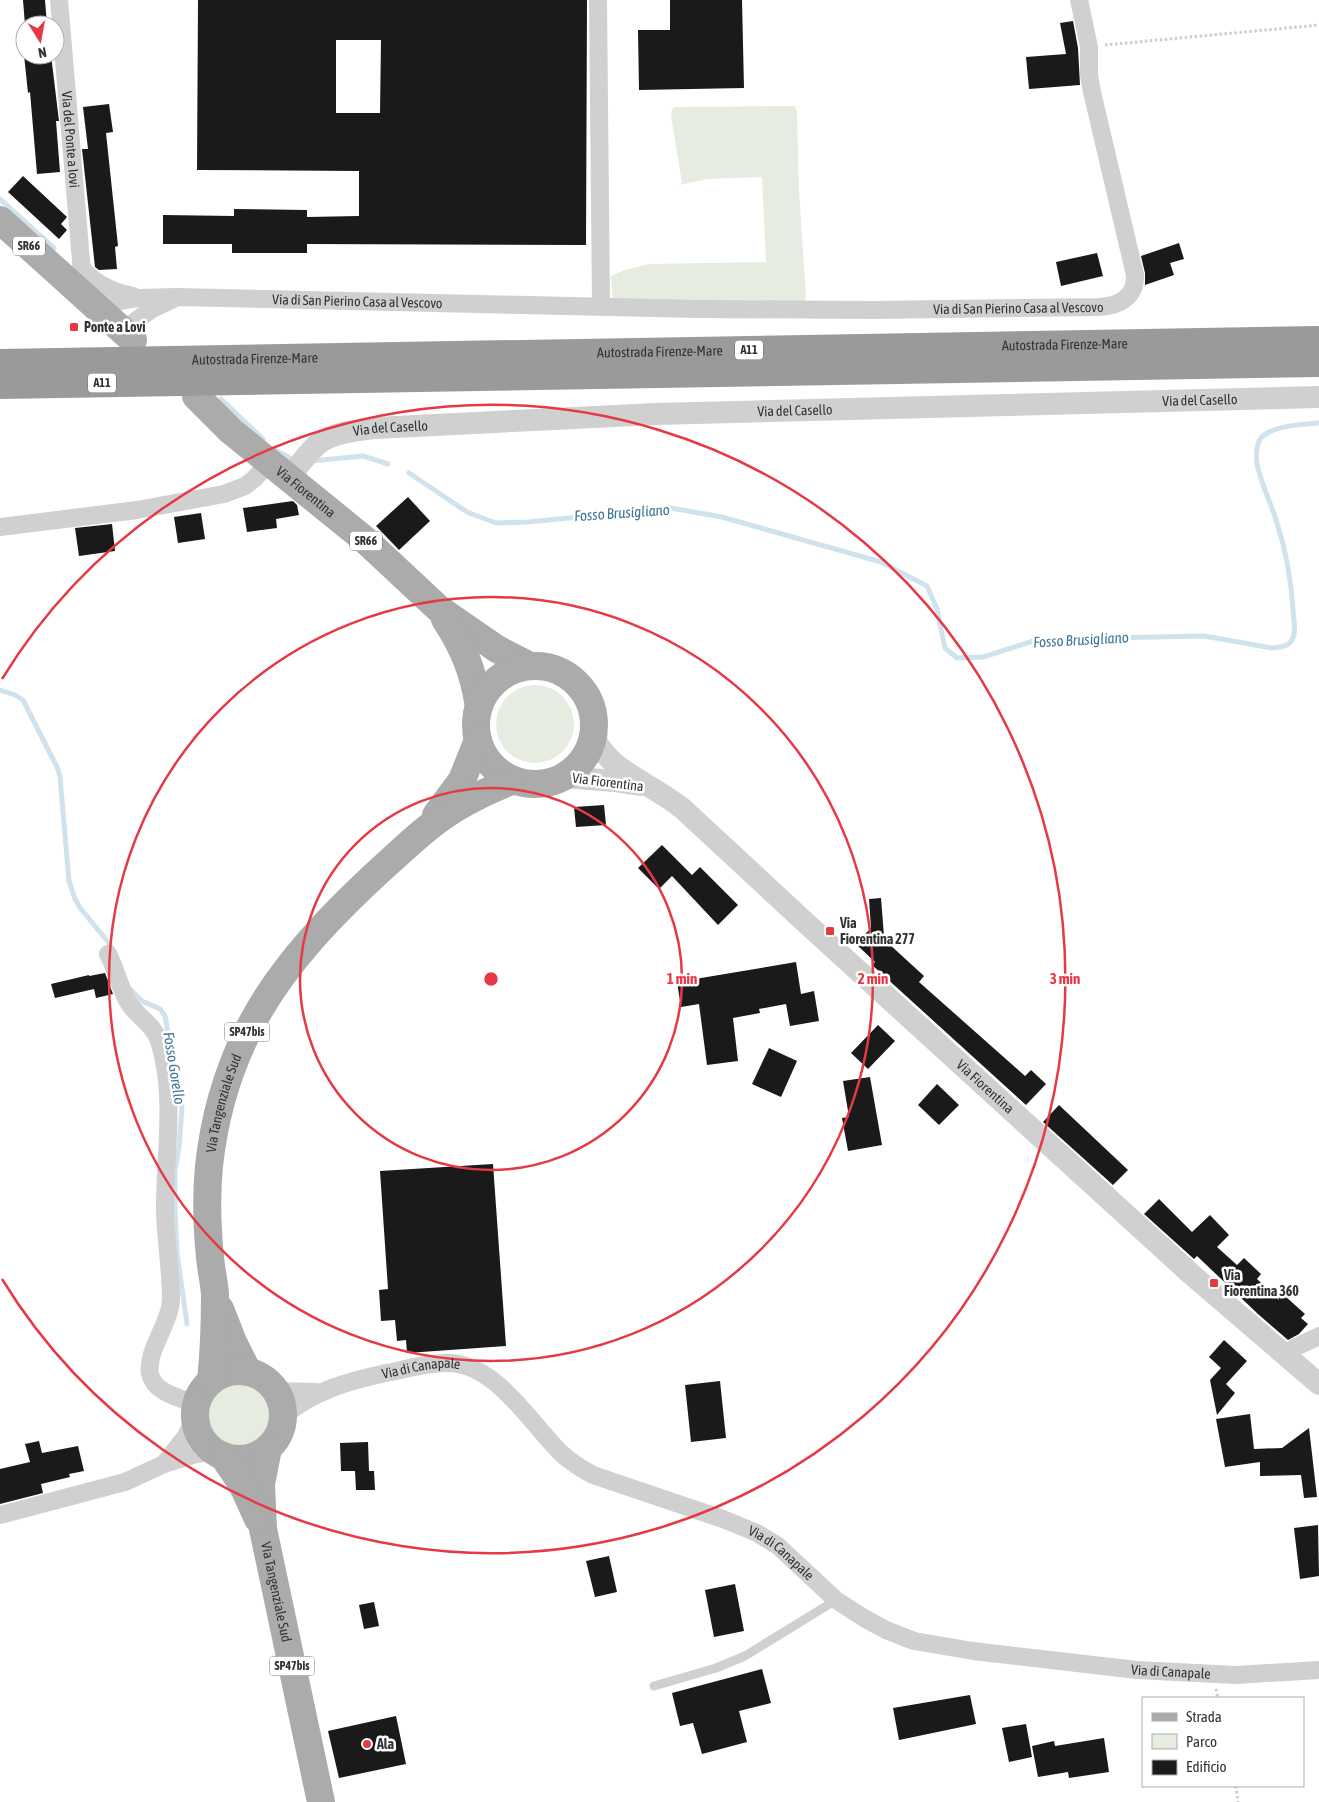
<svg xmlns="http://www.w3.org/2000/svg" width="1319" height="1802" viewBox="0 0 1319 1802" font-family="'Asap Condensed',sans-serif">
<rect width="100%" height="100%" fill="#fff"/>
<g fill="#e6ecdf">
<path d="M795,106l2,6 2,79 7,106 -2,8 -191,-6 -2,-23 14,-6 25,-6 116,-2 -4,-85 -55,2 -28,6 3,-2 -11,-68 1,-6 3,-2z"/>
<circle cx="535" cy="724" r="39"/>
<circle cx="238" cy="1415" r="32"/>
</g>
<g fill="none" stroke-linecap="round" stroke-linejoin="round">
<g stroke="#cfe2ee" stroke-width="5">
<path d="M0,199l54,49"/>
<path d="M221,399l42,40"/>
<path d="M275,450l17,9 4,1"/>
<path d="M312,461l51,-5 25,8"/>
<path d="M409,473l58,39 29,11 32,-1 143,-14 51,9 159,45 46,24 10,23 8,39 12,10 26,-1 50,-16 73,-3 98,-2 68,12c7,-1 16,-1 20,-8 5,-8 1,-22 1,-31 -2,-29 -7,-58 -16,-86 -6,-20 -16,-39 -20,-59 -1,-8 -1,-19 4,-26 10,-12 42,-14 58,-15"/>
<path d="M0,690l15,5 8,5 35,69 2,8 9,104 6,18 6,10 27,33 6,9"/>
<path d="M130,989l12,12 18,8 5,7 17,91 -3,40 -4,24v38l2,44 10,71"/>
</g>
</g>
<g fill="#1a1a1a" fill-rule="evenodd">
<path d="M23,0h22l2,25h-22z"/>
<path d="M198,0h389l-1,245 -279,-1v9h-75v-9h-69v-29l71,1v-7l73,1v7l52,-1v-45l-162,-1zM336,40h45l-1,73h-44z"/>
<path d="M670,0h72l2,88 -105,2 -1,-60h32z"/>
<path d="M1073,21l5,27 2,37 -51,4 -3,-32 40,-3 -6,-31z"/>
<path d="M24,55h27l8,66h-3l4,51 -23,2 -7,-82 -2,1z"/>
<path d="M109,104l4,28 -7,1 12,113 -3,1 2,22 -18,1 -4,-3 -13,-118h6l-5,-42z"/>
<path d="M23,176l44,41 -6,7 6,6 -8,9 -51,-47z"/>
<path d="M1179,243l5,16 -14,4 4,12 -29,10v-12l-4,-17z"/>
<path d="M1097,253l6,23 -42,10 -5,-24z"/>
<path d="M408,497l22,24 -31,29 -23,-24z"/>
<path d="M293,501l4,4 2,10 -23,4 1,9 -30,4 -4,-24z"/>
<path d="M201,513l4,26 -27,4 -4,-26z"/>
<path d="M112,524l3,27 -36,5 -4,-28z"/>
<path d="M604,805l2,20 -30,2 -2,-20z"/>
<path d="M662,845l30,30 8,-8 38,38 -20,20 -46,-49 -13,13 -21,-21z"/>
<path d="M881,898l3,38 6,5 -2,2 36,33 -5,6 106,94 6,-6 15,14 -20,21 -154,-140 3,-3 -19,-18 15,-16 -2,-29z"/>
<path d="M796,962l5,32 13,-3 5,30 -29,5 -4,-22 -27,5 1,4 -27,5 5,43 -31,4 -8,-61 -18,3 -4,-25z"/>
<path d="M105,973l8,21 -17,4 -2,-9 -39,9 -4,-14 38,-9v1z"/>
<path d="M878,1025l17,16 -27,28 -17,-16z"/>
<path d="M769,1048l28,13 -16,36 -29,-13z"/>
<path d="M870,1077l12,68 -34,6 -6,-33 7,-1 -6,-36z"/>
<path d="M937,1084l22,21 -20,20 -21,-20z"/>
<path d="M1059,1105l69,65 -15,15 -70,-63z"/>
<path d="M493,1164l13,182 -99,7 -1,-13 -9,1 -2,-21 -14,1 -2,-31 9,-1 -8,-118z"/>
<path d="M1159,1199l33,33 18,-17 19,20 -12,12 20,18 7,-7 17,16 -4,5 22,21 -4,-13 30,27 -4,4 7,6 -9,10 -11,6 -30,-26 -61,-58 -3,3 -50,-45z"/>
<path d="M1224,1340l23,21 -21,23 9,9 -18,22 -7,-35 11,-12 -12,-11z"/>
<path d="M720,1381l6,57 -35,4 -6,-57z"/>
<path d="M1250,1414l4,35 28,-1 27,-20 8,69 -13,1 -3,-23 -41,1v-14l-35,5 -9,-48z"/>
<path d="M39,1441l3,12 36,-7 6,25 -15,3 1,3 -29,7 2,9 -43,11v-35l30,-7 -5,-18z"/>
<path d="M368,1442l1,29h5l1,19h-19l-1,-19h-14l-1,-28z"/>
<path d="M1318,1525l1,51 -19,3 -6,-51z"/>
<path d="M609,1556l8,36 -22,5 -9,-36z"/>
<path d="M735,1584l9,47 -30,6 -9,-47z"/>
<path d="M374,1602l5,24 -15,3 -5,-24z"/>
<path d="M762,1669l9,34 -32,8 8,31 -45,12 -9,-31 -13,3 -8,-33z"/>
<path d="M970,1695l6,29 -77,16 -6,-32z"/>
<path d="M396,1716l10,48 -67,14 -11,-47z"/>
<path d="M1026,1724l6,33 -23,5 -7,-34z"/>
<path d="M1104,1738l5,34 -40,6 -1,-6 -30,5 -6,-31 22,-5 1,5z"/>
</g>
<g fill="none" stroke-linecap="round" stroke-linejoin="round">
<g stroke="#cdcdcd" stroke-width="3" stroke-dasharray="2.5 2.5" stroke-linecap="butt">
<path d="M1105,45l214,-20"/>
<path d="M1216,1689l2,9"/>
<path d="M1236,1786l2,16"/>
</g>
<path stroke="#d0d0d0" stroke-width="9" d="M654,1686l62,-18 29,-12 91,-56"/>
<g stroke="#d0d0d0" stroke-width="18">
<path id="s1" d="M59,0l25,296"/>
<path d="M598,0l3,306"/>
<path d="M81,266c12,18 32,26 52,30"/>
<path id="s2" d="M94,305l44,-7 39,-1 521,12 175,1 226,-3c20,-1 37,-10 36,-32l-43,-183 -3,-17v-28l-10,-47"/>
<path d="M122,331l30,-22 21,-10"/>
<path d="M0,527l137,-17 87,-16 21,-8 9,-7 15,-16"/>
<path d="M108,954c8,15 11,31 19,46 8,16 26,23 32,41 17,54 6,111 6,166 0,30 6,61 6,91 0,25 -25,52 -21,76 4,19 31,24 46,30"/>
<path d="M1286,1357l8,-9 25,-12"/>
<path d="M275,1391l42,1"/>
<path id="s3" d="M283,1417c29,-26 66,-36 103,-44 21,-4 43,-11 64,-10 47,2 81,61 112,91 10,9 20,15 31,21l130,44 34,14 21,13 58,54 28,18 22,12 28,11 59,10 164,19 99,5 83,-5"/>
<path d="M164,1464l22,-28 8,-17"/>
<path d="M0,1515l125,-33 39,-18 29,-9 20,-4"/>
</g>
<g stroke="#d0d0d0" stroke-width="22">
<path id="s4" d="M289,478c9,-11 18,-25 29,-34 15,-12 38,-13 57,-16l280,-14 664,-17"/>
<path id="s5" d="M593,738c6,8 12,17 20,24 21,18 48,29 70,47l124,115 384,350 128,110"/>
<path d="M563,777l51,4 26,4"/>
</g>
<g stroke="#ababab" stroke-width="28">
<path d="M0,220l133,120"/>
<path id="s6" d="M196,396l35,35 133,108 75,70 58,40 33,17"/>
<path d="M445,619c19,29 28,52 34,87"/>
<circle cx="535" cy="725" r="59"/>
<path d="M436,815l26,-35 16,-40"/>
<path d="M220,1309l13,33 15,30"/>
<circle cx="239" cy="1415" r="44"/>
<path id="s7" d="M211,1381c3,-29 4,-58 4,-87 -1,-12 -4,-25 -5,-37 -3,-30 -4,-61 -1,-91 5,-46 17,-91 38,-133 32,-66 88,-122 142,-171 21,-19 42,-39 67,-54 18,-11 38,-20 58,-28"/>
<path id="s8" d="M268,1448l-7,36 2,45 58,273"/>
<path d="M223,1456l19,28 16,35"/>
</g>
<g stroke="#9a9a9a" stroke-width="28">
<path id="s9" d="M0,363l1319,-23"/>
<path d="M0,385l1319,-22"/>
</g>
</g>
<g fill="none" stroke="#e63946" stroke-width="2.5">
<circle cx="491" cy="979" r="191"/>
<circle cx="491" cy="979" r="382"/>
<path d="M2 679A574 574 0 1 1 2 1279"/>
</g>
<g fill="#e63946" stroke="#fff" stroke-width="2">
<rect x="69" y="322" width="10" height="10" rx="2.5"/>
<rect x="825" y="926" width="10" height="10" rx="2.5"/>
<rect x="1209" y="1278" width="10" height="10" rx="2.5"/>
<circle cx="367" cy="1744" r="5"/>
</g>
<g text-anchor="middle" stroke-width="5" stroke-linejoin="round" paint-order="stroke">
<g fill="#fff" stroke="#707070" stroke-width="1">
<rect x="13" y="236.5" width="32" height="19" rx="4"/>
<rect x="735" y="340.5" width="28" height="19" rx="4"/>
<rect x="88" y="373.5" width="28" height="19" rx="4"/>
<rect x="350" y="531.5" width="32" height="19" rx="4"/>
<rect x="224.5" y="1022.5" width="45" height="19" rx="4"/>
<rect x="269.5" y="1656.5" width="45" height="19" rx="4"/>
</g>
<g font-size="12" font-weight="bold" fill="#333">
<text x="29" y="250">SR66</text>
<text x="749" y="354">A11</text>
<text x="102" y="387">A11</text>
<text x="366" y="545">SR66</text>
<text x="247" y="1036">SP47bis</text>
<text x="292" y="1670">SP47bis</text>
</g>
<g font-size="14" fill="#333" stroke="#fff">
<text dy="5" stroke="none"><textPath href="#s1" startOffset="140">Via del Ponte a Iovi</textPath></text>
<text dy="5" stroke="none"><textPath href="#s2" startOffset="264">Via di San Pierino Casa al Vescovo</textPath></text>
<text dy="5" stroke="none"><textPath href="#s2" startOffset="925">Via di San Pierino Casa al Vescovo</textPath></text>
<text dy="5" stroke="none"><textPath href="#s9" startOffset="1065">Autostrada Firenze-Mare</textPath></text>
<text dy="5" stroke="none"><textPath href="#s9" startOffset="660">Autostrada Firenze-Mare</textPath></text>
<text dy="5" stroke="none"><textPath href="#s9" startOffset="255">Autostrada Firenze-Mare</textPath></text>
<text dy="5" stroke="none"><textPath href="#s4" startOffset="930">Via del Casello</textPath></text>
<text dy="5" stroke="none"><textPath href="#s4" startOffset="525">Via del Casello</textPath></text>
<text dy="5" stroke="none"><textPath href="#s4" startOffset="120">Via del Casello</textPath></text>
<text dy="5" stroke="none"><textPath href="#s6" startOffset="146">Via Fiorentina</textPath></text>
<text transform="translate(608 782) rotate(7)" y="5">Via Fiorentina</text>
<text dy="5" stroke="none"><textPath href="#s5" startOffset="526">Via Fiorentina</textPath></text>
<text dy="5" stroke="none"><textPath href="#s7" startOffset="280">Via Tangenziale Sud</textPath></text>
<text dy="5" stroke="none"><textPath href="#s3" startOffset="149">Via di Canapale</textPath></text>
<text dy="5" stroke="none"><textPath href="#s3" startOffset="569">Via di Canapale</textPath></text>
<text dy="5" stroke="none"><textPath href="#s8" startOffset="146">Via Tangenziale Sud</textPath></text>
<text dy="5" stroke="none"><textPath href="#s3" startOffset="989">Via di Canapale</textPath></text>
</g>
<g font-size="14" font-weight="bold" fill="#333" stroke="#fff" text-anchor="start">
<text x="84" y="332">Ponte a Lovi</text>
<text x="840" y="928">Via<tspan x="840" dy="16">Fiorentina 277</tspan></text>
<text x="1224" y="1280">Via<tspan x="1224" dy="16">Fiorentina 360</tspan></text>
<text x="377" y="1749">Ala</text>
</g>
<g font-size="15" font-style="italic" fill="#3f7597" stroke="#fff">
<text transform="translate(622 513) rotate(-4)" y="5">Fosso Brusigliano</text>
<text transform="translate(1081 640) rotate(-3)" y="5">Fosso Brusigliano</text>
<text transform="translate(174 1068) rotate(81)" y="5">Fosso Gorello</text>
</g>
</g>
<circle cx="491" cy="979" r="8" fill="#e63946" stroke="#fff" stroke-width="2.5"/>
<g font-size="15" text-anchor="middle" font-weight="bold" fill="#e63946" stroke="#fff" stroke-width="5" stroke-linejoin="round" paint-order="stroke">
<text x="682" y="984">1 min</text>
<text x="873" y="984">2 min</text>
<text x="1065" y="984">3 min</text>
</g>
<rect x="1142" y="1697" width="162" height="90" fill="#ffffff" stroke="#adadad"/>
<rect x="1152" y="1713" width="25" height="8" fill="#ababab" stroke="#adadad"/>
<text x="1186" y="1722" font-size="15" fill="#333333">Strada</text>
<rect x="1152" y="1734" width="25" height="15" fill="#e6ecdf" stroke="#adadad"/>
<text x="1186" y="1747" font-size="15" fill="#333333">Parco</text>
<rect x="1152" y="1760" width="25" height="15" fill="#1a1a1a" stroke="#adadad"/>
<text x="1186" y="1772" font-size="15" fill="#333333">Edificio</text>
<g transform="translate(40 40) rotate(169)"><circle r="24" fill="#ffffff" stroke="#adadad"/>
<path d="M0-4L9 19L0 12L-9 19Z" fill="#e63946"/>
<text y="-8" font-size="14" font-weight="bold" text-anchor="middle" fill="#333333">N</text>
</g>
</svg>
